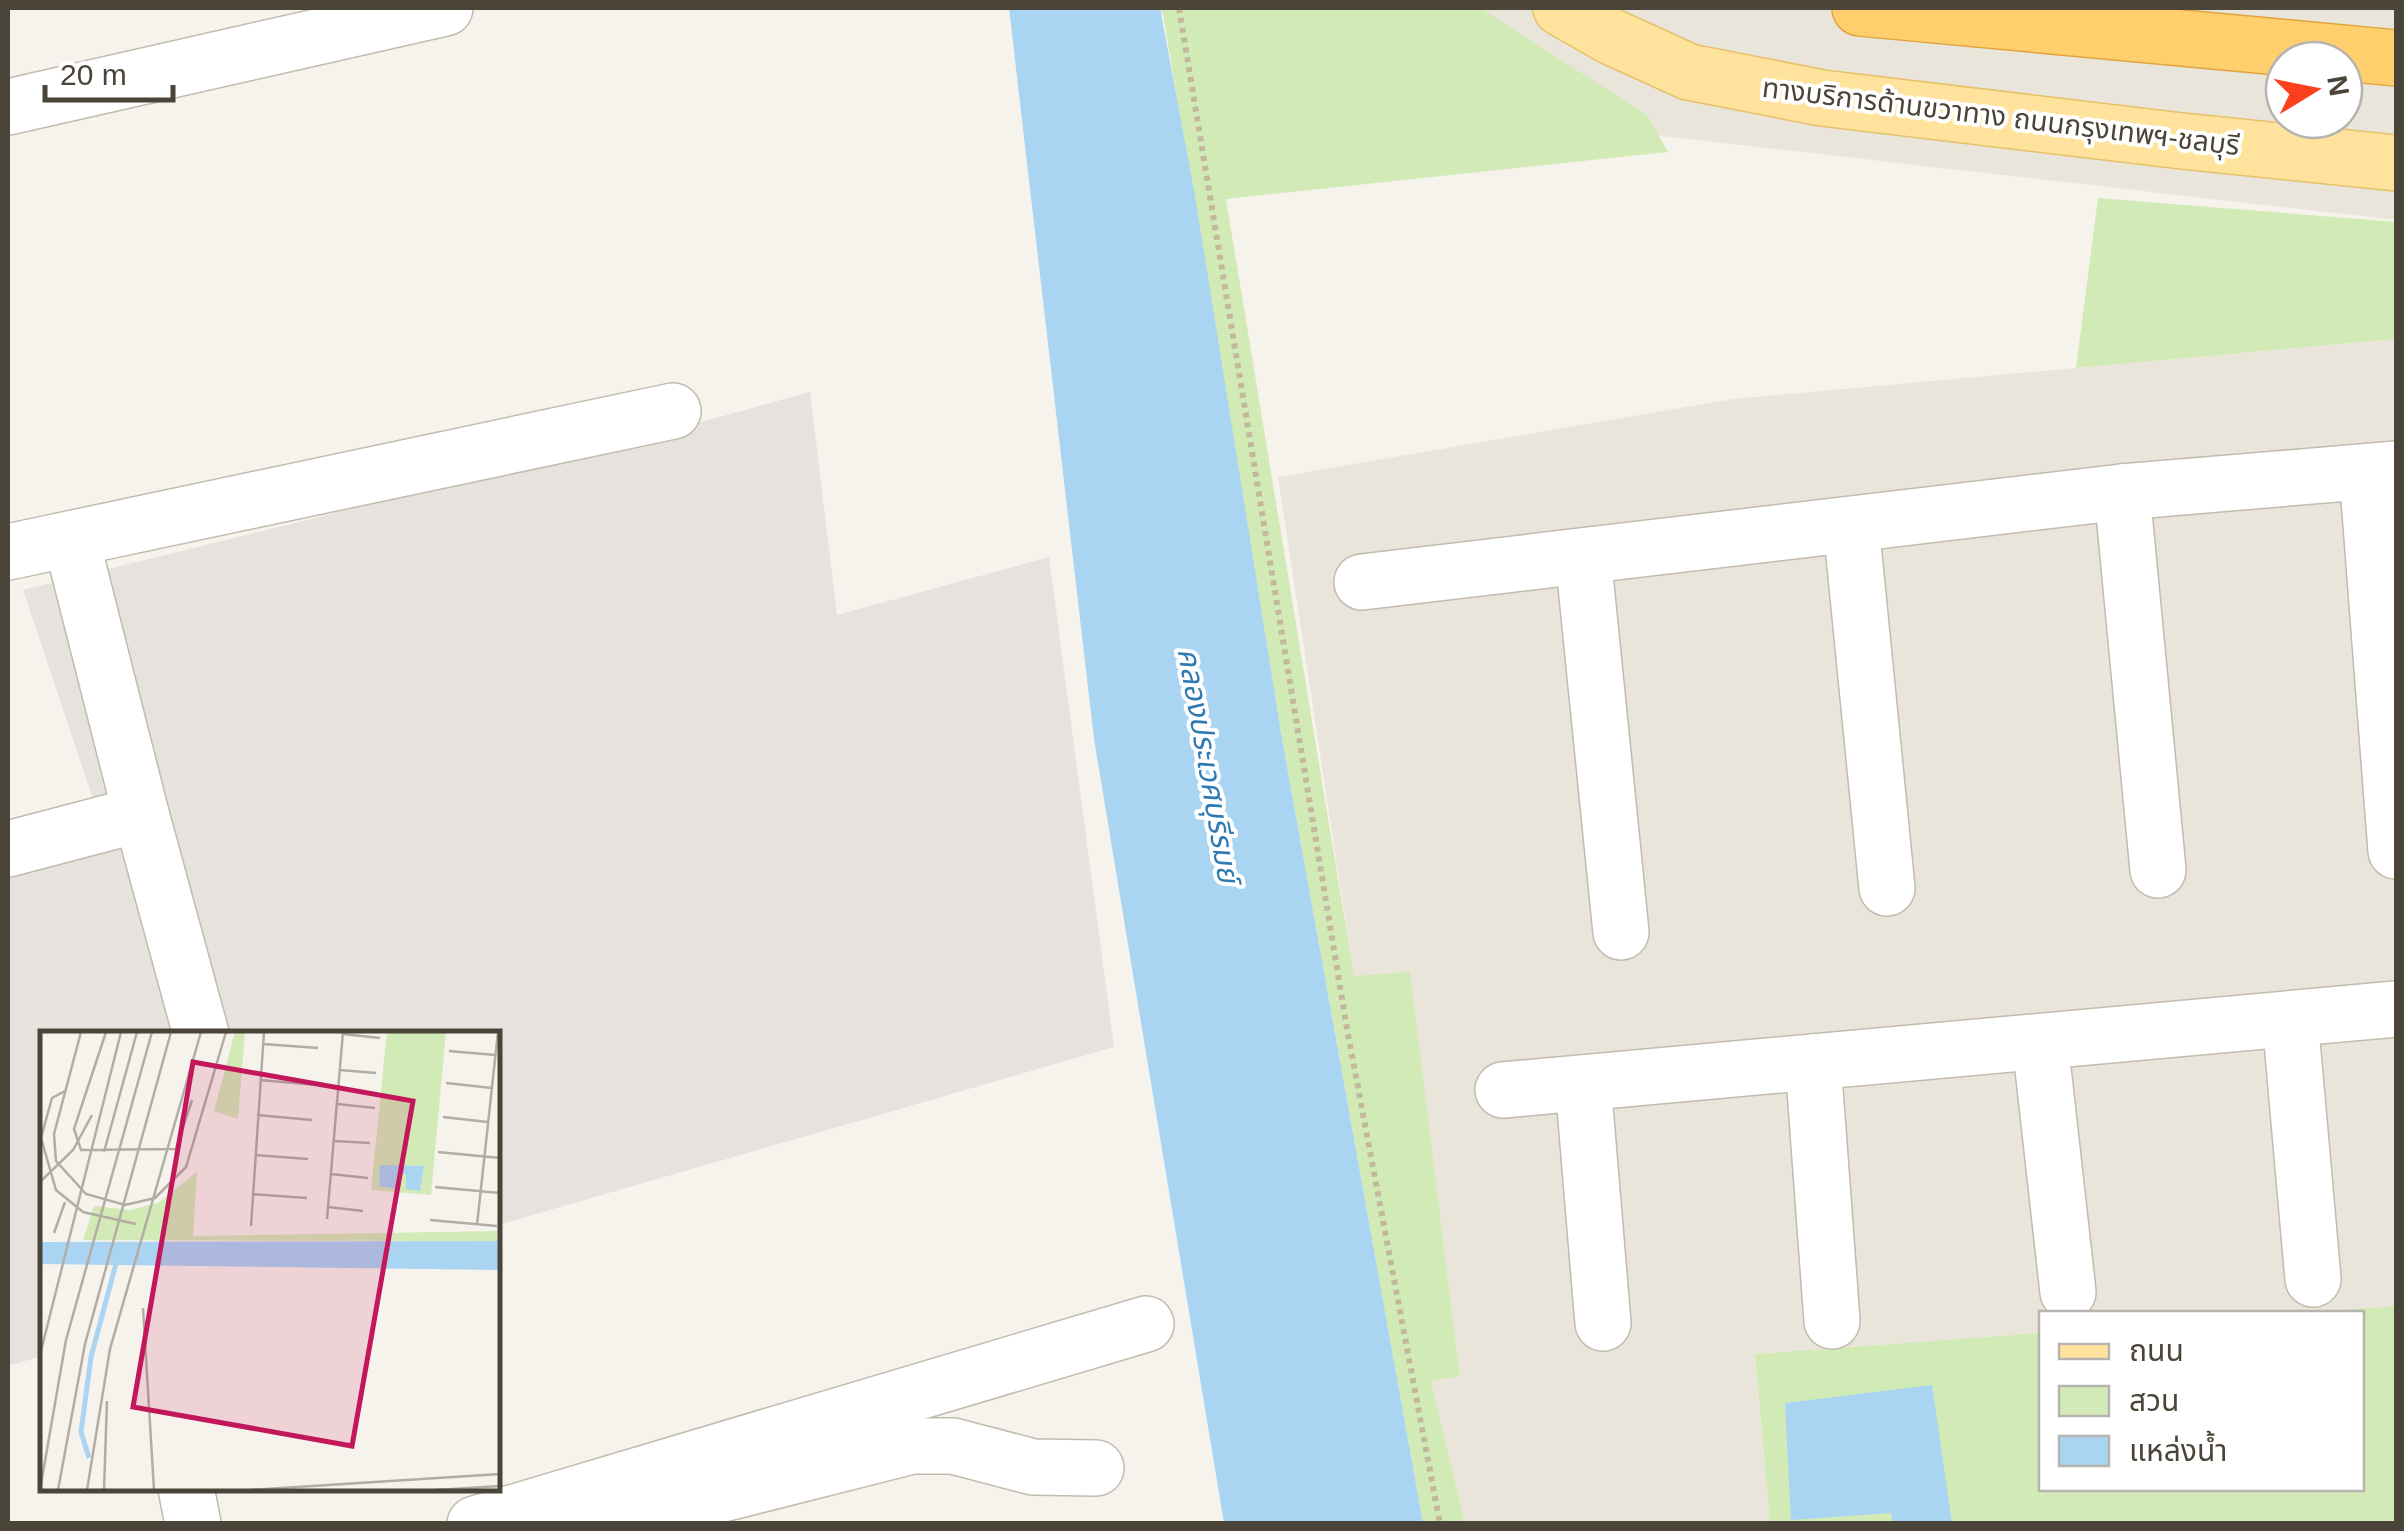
<svg xmlns="http://www.w3.org/2000/svg" width="2404" height="1531" viewBox="0 0 2404 1531" font-family="Helvetica,'Noto Sans Thai',sans-serif">
<rect width="100%" height="100%" fill="#f6f3ec"/>
<g fill="#eae5da" fill-rule="evenodd">
<path d="M1143,8h1253v212l-978,-112zM2284,60h60v60h-60z"/>
<path d="M2396,339v967l-101,8h-253l-1,19 -286,21 15,169h-305l-34,-142 29,-5 -50,-403 -56,4 -76,-500 455,-78z"/>
</g>
<path fill="#e6e2dd" d="M810,392l27,223 212,-58 65,490 -616,178v-191h-456v322l-34,10v-545l85,-22 -70,-209 649,-160z"/>
<g fill="#d2eab5">
<path d="M1162,8h318l167,107 21,37 -442,47 128,777 56,-4 50,404 -29,5 34,142h-42l-142,-790z"/>
<path d="M2098,198l298,24v117l-320,29z"/>
<path d="M2396,1306v217h-626l-15,-169 286,-21 1,155h320v-174l-67,-1z"/>
</g>
<g fill="#a9d4f2">
<path d="M1009,8h151l35,188 86,537 142,790h-199l-130,-784z"/>
<path d="M1932,1385l20,138h-59l-2,-10 -100,7 -6,-117z"/>
</g>
<g fill="none" stroke-linecap="round" stroke-linejoin="round">
<defs>
<g id="minor">
<path d="M8,107l437,-99"/>
<path d="M2367,472l29,379"/>
<path d="M2122,492l36,378"/>
<path d="M1851,525l36,363"/>
<path d="M8,552l665,-141"/>
<path d="M1583,556l38,376"/>
<path d="M1362,582l760,-90 274,-23"/>
<path d="M141,814l60,220"/>
<path d="M8,849l133,-35 -70,-275"/>
<path d="M2290,1019l23,260"/>
<path d="M2040,1042l28,250"/>
<path d="M1813,1062l19,259"/>
<path d="M1583,1083l20,240"/>
<path d="M1503,1090l893,-81"/>
<path d="M186,1488l7,36"/>
<path d="M475,1524l671,-200"/>
<path d="M604,1524l308,-78h41l80,21 63,1"/>
</g>
<path id="major" d="M1561,8l51,29 77,35 133,26 360,43 214,22"/>
<path id="highway" d="M1860,8l536,50"/>
</defs>
<use href="#minor" stroke="#c2bbae" stroke-width="58"/>
<use href="#major" stroke="#e6c16a" stroke-width="58"/>
<use href="#highway" stroke="#e0a43c" stroke-width="58"/>
<path stroke="#c4b79f" stroke-width="6" stroke-dasharray="5 5" stroke-linecap="butt" d="M1179,8l168,1021 93,495"/>
<use href="#minor" stroke="#fff" stroke-width="55"/>
<use href="#major" stroke="#ffe39c" stroke-width="55"/>
<use href="#highway" stroke="#ffcf6e" stroke-width="55"/>
</g>
<g text-anchor="middle" stroke-width="8" stroke-linejoin="round" paint-order="stroke">
<g font-size="28" fill="#4b4439" stroke="#fff">
<text transform="translate(2001 116) rotate(7)" y="10">ทางบริการด้านขวาทาง ถนนกรุงเทพฯ-ชลบุรี</text>
</g>
<g font-size="30" font-style="italic" fill="#2e7ab2" stroke="#fff">
<text transform="translate(1208 765) rotate(80)" y="10">คลองประเวศบุรีรมย์</text>
</g>
</g>
<g transform="translate(40 1031)">
<rect width="460" height="460" fill="#f6f3ec"/>
<path d="M195,1h10l-7,87 -24,-8zM347,1h59l-15,163 -60,-5zM157,141l-4,64 307,-5v10l-417,-1 11,-34 36,4 28,-7z" fill="#d2eab5"/>
<path d="M340,134l44,1 -4,25 -14,-2v-15h-9l-1,15 -17,-3zM460,210v29l-460,-6v-22z" fill="#a9d4f2"/>
<path fill="none" stroke="#a9d4f2" stroke-width="5" d="M49,427l-8,-26 10,-75 27,-101"/>
<path fill="none" stroke="#b2ada4" stroke-width="2.5" d="M41,1l-27,102 2,27 30,33 39,11 30,-7 31,-31 40,-135M66,1l-32,97 7,21 95,-1 16,-49M303,3l37,4M223,13l55,4M409,20l46,4M300,39l36,3M220,49l57,5M406,52l46,5M25,60l-13,7 -11,40 15,52 27,22 53,12M297,73l38,4M217,84l55,5M403,86l45,5M294,110l36,2M64,121l33,-120M398,121l62,6M215,124l53,4M291,143l37,4M0,151l33,-32 19,-35M395,156l65,6M212,163l55,4M288,176l35,4M287,188l16,-187M390,189l67,6M437,194l21,-193M211,195l13,-194M14,202l11,-31M103,277l11,182M0,324l81,-323M0,459l26,-150 86,-308M18,459l27,-146 86,-312M47,459l23,-141 91,-317M64,459l3,-89M210,459l250,-16M396,459l64,-4"/>
<path fill="#c2185b" fill-opacity="0.15" stroke="#c2185b" stroke-width="5" d="M153,31l220,39 -61,345 -219,-39z"/>
<rect width="460" height="460" fill="none" stroke="#4b4439" stroke-width="5"/>
</g>
<rect width="2404" height="1531" fill="none" stroke="#4b4439" stroke-width="20"/>
<rect x="2039" y="1311" width="325" height="180" fill="#ffffff" stroke="#b7b4b0" stroke-width="2.5"/>
<rect x="2059" y="1344" width="50" height="15" fill="#ffe39c" stroke="#b7b4b0" stroke-width="2.5"/>
<text x="2129" y="1361" font-size="30" fill="#4b4439">ถนน</text>
<rect x="2059" y="1386" width="50" height="30" fill="#d2eab5" stroke="#b7b4b0" stroke-width="2.5"/>
<text x="2129" y="1411" font-size="30" fill="#4b4439">สวน</text>
<rect x="2059" y="1436" width="50" height="30" fill="#a9d4f2" stroke="#b7b4b0" stroke-width="2.5"/>
<text x="2129" y="1461" font-size="30" fill="#4b4439">แหล่งน้ำ</text>
<g transform="translate(2314 90) rotate(80)"><circle r="48" fill="#ffffff" stroke="#b7b4b0" stroke-width="2.5"/>
<path d="M0-8L18 38L0 25L-18 38Z" fill="#fc3f1d"/>
<text y="-15" font-size="28" font-weight="bold" text-anchor="middle" fill="#4b4439">N</text>
</g>
<path d="M45 85v15h128v-15" fill="none" stroke="#4b4439" stroke-width="5"/>
<text x="60" y="85" font-size="30" fill="#4b4439" stroke="#ffffff" stroke-width="8" paint-order="stroke">20 m</text>
</svg>
